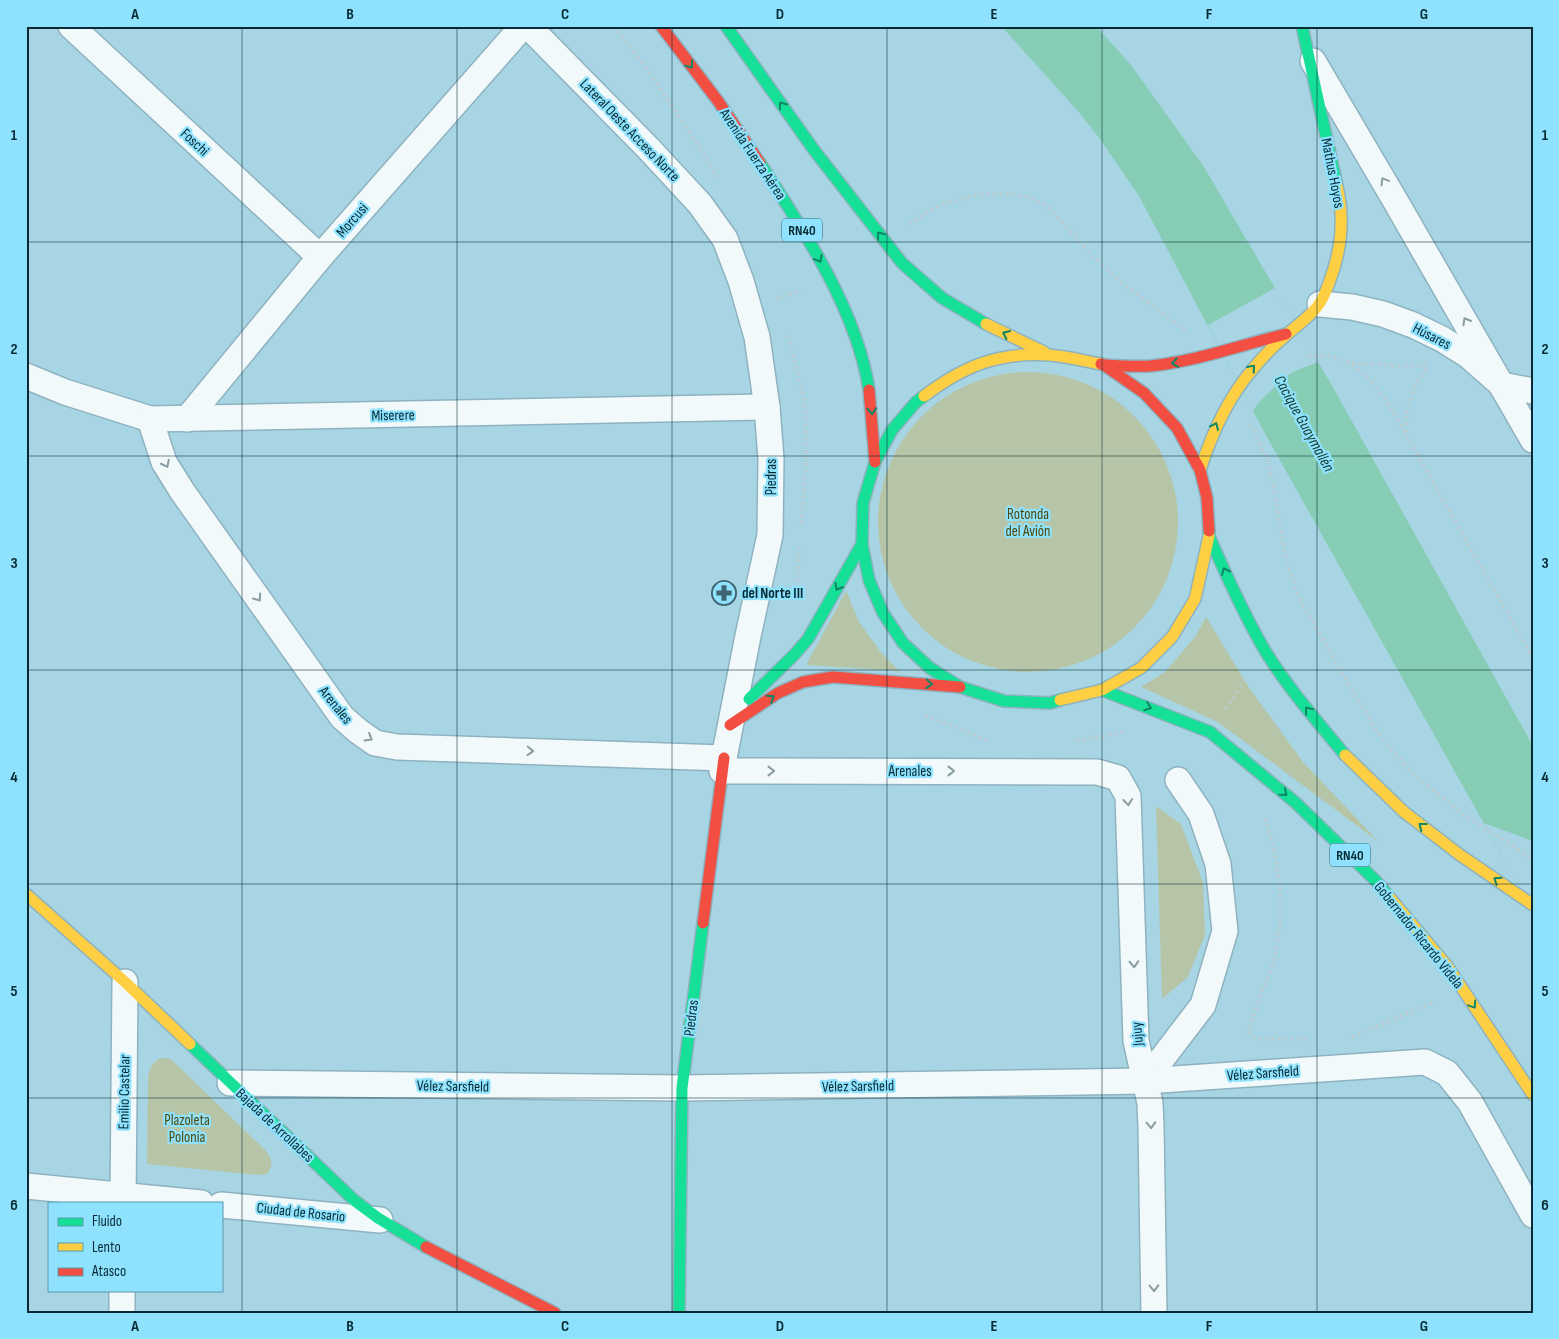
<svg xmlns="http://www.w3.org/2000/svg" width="1559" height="1339" viewBox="0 0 1559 1339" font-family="'Sofia Sans Condensed',sans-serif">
<rect width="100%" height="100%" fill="#a8d5e4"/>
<g fill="#b6c5a8">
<circle cx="1028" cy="522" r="150"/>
<path d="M846,591l13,31 21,29 19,20 -93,-6z"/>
<path d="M1206,617l44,72 53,73 76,80 -161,-120 -77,-35 24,-15 30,-35z"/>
<path d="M1156,806l25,18 22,59 2,52 -17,42 -26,22z"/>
<path d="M162,1058h6l5,3 92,89c7,8 9,14 2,24l-10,1 -110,-11 1,-87c2,-10 4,-15 14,-19z"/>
</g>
<path fill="#87cdb6" d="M1001,26h95l35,39 73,102 131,224 198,355v165l-270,-481 -124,-234 -39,-57 -23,-29z"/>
<g fill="#a8d5e4">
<path d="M1275,288l43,74 -23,9 -10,6 -26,25 -6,9 -45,-86z"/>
<path d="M1484,823l49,18v70z"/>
</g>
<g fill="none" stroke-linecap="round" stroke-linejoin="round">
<defs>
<g id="street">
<path d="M71,26l249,231"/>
<path d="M1313,61l83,141 137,238"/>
<path d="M1320,304l32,3 31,7 30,11 29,14 27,17 33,29 31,6"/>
<path d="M26,376l39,16 85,27 617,-12"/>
<path d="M150,419l14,43 18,29 160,226 16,14 17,12 22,4 327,11 24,-122 22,-101 1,-76 -4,-52 -10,-70 -16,-56 -16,-42 -25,-35 -51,-55 -121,-123"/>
<path d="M187,419l133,-162 203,-231"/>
<path d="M722,771l375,1 21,6 10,18 8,245 14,62 1,23 3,187"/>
<path d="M1145,1081l58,-76 22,-74 -7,-67 -17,-50 -23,-34"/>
<path d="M230,1083l452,5 463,-7 280,-19 22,11 23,29 63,113"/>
<path d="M26,1186l175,17"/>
<path d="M123,1203l2,-221"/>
<path d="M221,1205l159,15"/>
<path d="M122,1313v-23"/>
</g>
<g id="fast">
<path d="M726,26l88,124 88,113 40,35 44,26"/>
<path d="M1302,26l35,160"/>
<path d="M760,163c43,66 97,147 109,227"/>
<path d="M924,396l-8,6 -24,28 -17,32 -12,41 -1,41 7,36 14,33 20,30 27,25 30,19 44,14 46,2 10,-3"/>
<path d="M1209,531v5c17,39 34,77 55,113 23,38 53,72 81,106"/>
<path d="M1102,690l108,42 86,71 80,78 14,17"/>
<path d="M749,699l45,-44 14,-16 54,-95"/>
<path d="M190,1044l165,157 23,17 48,29"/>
<path d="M679,1313l3,-225 21,-165"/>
</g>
<g id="slow">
<path d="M986,324l58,28"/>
<path d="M924,396c40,-30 74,-44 124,-41 18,1 36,6 53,9"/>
<path d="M1200,470c12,-37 27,-71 52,-100 10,-12 20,-23 32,-33 11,-10 24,-19 33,-30 6,-7 9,-16 12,-24 12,-31 16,-64 8,-97"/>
<path d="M1060,700l42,-10 39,-22 31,-31 23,-38 14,-63"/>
<path d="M1345,755l59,57 56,43 73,50"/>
<path d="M26,894l99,88 65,62"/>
<path d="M1390,898l58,69 85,128"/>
</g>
<g id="jam">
<path d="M661,26l57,75 42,62"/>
<path d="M1101,364l3,1 40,28 33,35 23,42 7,28 2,33"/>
<path d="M1104,365c15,1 31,2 46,1 47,-5 91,-21 136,-32"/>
<path d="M869,390l6,72"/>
<path d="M730,725l48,-32 25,-11 30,-5 127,10"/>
<path d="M703,923l21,-165"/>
<path d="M426,1247l129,66"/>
</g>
</defs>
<use href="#street" stroke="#8eb2bf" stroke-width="28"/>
<use href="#fast" stroke="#8eb2bf" stroke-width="14"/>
<use href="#slow" stroke="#8eb2bf" stroke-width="14"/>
<use href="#jam" stroke="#8eb2bf" stroke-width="14"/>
<g stroke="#bccacf" stroke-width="3" stroke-dasharray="2.5 4" stroke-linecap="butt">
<path d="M613,26c23,26 43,56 62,85 14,22 30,43 42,66"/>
<path d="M909,224l32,-20 41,-10h34l12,3 18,7 46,52 30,27 63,47"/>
<path d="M777,299l25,-9"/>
<path d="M788,335l17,68 1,60 -5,63"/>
<path d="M1308,356c39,-4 54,15 77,42l148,260"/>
<path d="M1352,363l46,3 30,-1"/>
<path d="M1250,425l18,36 6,27 11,67 11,35 7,15 47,82 29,47 32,38 51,42 71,45"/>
<path d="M1406,432l1,-22 7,-22 14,-23"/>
<path d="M799,594l-2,-10 3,-41"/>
<path d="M1226,709l21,-33"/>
<path d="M925,715l64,26"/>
<path d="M1076,741l48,-9"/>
<path d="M1265,818l7,24 8,42v43l-6,33 -26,71 7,8h51"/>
<path d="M1352,1037l84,-36"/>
</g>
<use href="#street" stroke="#f2f9fb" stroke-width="25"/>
<use href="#fast" stroke="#16e098" stroke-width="11"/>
<use href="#slow" stroke="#ffcf43" stroke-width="11"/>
<use href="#jam" stroke="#f24e42" stroke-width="11"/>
</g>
<defs><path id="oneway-chevron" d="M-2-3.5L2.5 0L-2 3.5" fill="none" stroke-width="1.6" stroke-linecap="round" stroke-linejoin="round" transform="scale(1.25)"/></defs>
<g stroke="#0e8666">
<use href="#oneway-chevron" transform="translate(690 65) rotate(53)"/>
<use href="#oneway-chevron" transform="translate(782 105) rotate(-125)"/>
<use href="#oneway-chevron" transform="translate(880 235) rotate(-128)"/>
<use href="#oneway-chevron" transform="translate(819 259) rotate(60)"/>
<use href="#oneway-chevron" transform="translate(1006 334) rotate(-155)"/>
<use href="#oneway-chevron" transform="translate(1175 363) rotate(171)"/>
<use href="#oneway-chevron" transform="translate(1252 368) rotate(-49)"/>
<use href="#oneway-chevron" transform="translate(872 411) rotate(87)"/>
<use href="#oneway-chevron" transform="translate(1215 426) rotate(-66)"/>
<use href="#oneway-chevron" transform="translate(1225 571) rotate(-114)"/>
<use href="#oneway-chevron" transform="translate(838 587) rotate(120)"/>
<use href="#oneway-chevron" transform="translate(929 684) rotate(5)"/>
<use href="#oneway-chevron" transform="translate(771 698) rotate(-33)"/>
<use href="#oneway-chevron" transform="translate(1148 707) rotate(20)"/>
<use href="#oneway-chevron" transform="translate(1308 710) rotate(-129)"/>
<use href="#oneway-chevron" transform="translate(1284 793) rotate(39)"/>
<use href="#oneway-chevron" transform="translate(1422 826) rotate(-142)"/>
<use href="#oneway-chevron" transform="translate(1497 880) rotate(-146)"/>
<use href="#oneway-chevron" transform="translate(1473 1005) rotate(56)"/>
</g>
<g stroke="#889ca2">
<use href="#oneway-chevron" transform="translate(1384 181) rotate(-121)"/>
<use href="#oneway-chevron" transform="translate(1466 321) rotate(-120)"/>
<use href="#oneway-chevron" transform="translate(166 464) rotate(63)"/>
<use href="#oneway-chevron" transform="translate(258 598) rotate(55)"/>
<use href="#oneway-chevron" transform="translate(369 738) rotate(31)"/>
<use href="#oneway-chevron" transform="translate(530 751) rotate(2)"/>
<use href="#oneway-chevron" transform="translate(771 771)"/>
<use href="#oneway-chevron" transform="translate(951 771)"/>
<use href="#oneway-chevron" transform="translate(1128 802) rotate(84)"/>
<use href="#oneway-chevron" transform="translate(1134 964) rotate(88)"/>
<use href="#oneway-chevron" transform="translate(1151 1125) rotate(88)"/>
<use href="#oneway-chevron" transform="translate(1154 1288) rotate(89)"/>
</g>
<path fill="none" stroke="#062b35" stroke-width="1" stroke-opacity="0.55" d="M242,26v1287M457,26v1287M672,26v1287M887,26v1287M1102,26v1287M1317,26v1287M26,242h1507M26,456h1507M26,670h1507M26,884h1507M26,1098h1507"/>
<defs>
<symbol id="pharmacy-ring" viewBox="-11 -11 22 22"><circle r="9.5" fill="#8fe2fd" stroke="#3f6672" stroke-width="1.5"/><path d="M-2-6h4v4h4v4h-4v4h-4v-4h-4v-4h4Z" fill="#3f6672"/></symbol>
</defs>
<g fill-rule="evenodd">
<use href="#pharmacy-ring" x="710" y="579" width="28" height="28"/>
</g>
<g text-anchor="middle" stroke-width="4.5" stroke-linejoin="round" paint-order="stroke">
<g fill="#8fe2fd" stroke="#2f6271" stroke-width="1">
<rect x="782" y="218.5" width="40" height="23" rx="4"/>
<rect x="1330" y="843.5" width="40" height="23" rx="4"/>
</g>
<g font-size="14" font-weight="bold" fill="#062b35">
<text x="802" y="235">RN40</text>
<text x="1350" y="860">RN40</text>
</g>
<g font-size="15" fill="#062b35" stroke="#8fe2fd">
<text transform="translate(630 130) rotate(46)" y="5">Lateral Oeste Acceso Norte</text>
<text transform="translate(195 142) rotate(43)" y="5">Foschi</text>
<text transform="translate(753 154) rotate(56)" y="5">Avenida Fuerza Aérea</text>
<text transform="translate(1333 173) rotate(79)" y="5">Mathus Hoyos</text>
<text transform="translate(352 220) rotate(-49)" y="5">Morcusi</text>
<text transform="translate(1432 336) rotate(27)" y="5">Húsares</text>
<text transform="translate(393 415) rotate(-1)" y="5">Miserere</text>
<text transform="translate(771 477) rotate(-90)" y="5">Piedras</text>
<text transform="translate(336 705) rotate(51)" y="5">Arenales</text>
<text x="910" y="776">Arenales</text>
<text transform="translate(1419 935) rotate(51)" y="5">Gobernador Ricardo Videla</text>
<text transform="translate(691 1018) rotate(-83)" y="5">Piedras</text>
<text transform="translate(1137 1034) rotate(-95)" y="5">Jujuy</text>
<text transform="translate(1263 1073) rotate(-4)" y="5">Vélez Sarsfield</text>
<text transform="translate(453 1086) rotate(1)" y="5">Vélez Sarsfield</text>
<text transform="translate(858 1086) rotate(-1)" y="5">Vélez Sarsfield</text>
<text transform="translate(124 1092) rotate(-89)" y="5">Emilio Castelar</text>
<text transform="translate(275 1125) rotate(43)" y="5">Bajada de Arrollabes</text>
<text transform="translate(301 1212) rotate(6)" y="5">Ciudad de Rosario</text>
</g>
<g font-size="15" fill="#4f4708" stroke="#8fe2fd">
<text x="1028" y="519">Rotonda<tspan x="1028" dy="17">del Avión</tspan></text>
<text x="187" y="1125">Plazoleta<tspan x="187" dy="17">Polonia</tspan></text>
</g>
<g font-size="15" font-weight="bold" fill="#062b35" stroke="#8fe2fd" text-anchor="start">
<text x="742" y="598">del Norte III</text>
</g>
<g font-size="16" font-style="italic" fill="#143827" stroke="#8fe2fd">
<text transform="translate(1305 423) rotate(61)" y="6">Cacique Guaymallén</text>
</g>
</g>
<rect width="1559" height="1339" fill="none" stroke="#8fe2fd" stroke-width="55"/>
<rect x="48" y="1202" width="175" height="90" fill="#8fe2fd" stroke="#5899ad"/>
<rect x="58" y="1218" width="25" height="8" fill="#16e098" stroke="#5899ad"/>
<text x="92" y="1226" font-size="15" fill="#062b35">Fluido</text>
<rect x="58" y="1243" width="25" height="8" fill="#ffcf43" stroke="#5899ad"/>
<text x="92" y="1252" font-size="15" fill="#062b35">Lento</text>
<rect x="58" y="1268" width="25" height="8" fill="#f24e42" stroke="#5899ad"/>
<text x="92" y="1276" font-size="15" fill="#062b35">Atasco</text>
<rect x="28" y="28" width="1504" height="1284" fill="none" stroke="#062b35" stroke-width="2"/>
<g font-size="16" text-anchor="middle" font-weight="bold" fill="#062b35">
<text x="135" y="19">A</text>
<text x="350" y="19">B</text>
<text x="565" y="19">C</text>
<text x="780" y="19">D</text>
<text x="994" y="19">E</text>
<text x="1209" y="19">F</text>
<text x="1424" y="19">G</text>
<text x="14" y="140">1</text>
<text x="1545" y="140">1</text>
<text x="14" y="354">2</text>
<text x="1545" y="354">2</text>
<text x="14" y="568">3</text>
<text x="1545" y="568">3</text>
<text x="14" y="782">4</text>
<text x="1545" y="782">4</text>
<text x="14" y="996">5</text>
<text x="1545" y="996">5</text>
<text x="14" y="1210">6</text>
<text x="1545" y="1210">6</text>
<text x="135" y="1331">A</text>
<text x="350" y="1331">B</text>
<text x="565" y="1331">C</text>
<text x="780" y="1331">D</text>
<text x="994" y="1331">E</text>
<text x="1209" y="1331">F</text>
<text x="1424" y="1331">G</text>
</g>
</svg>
